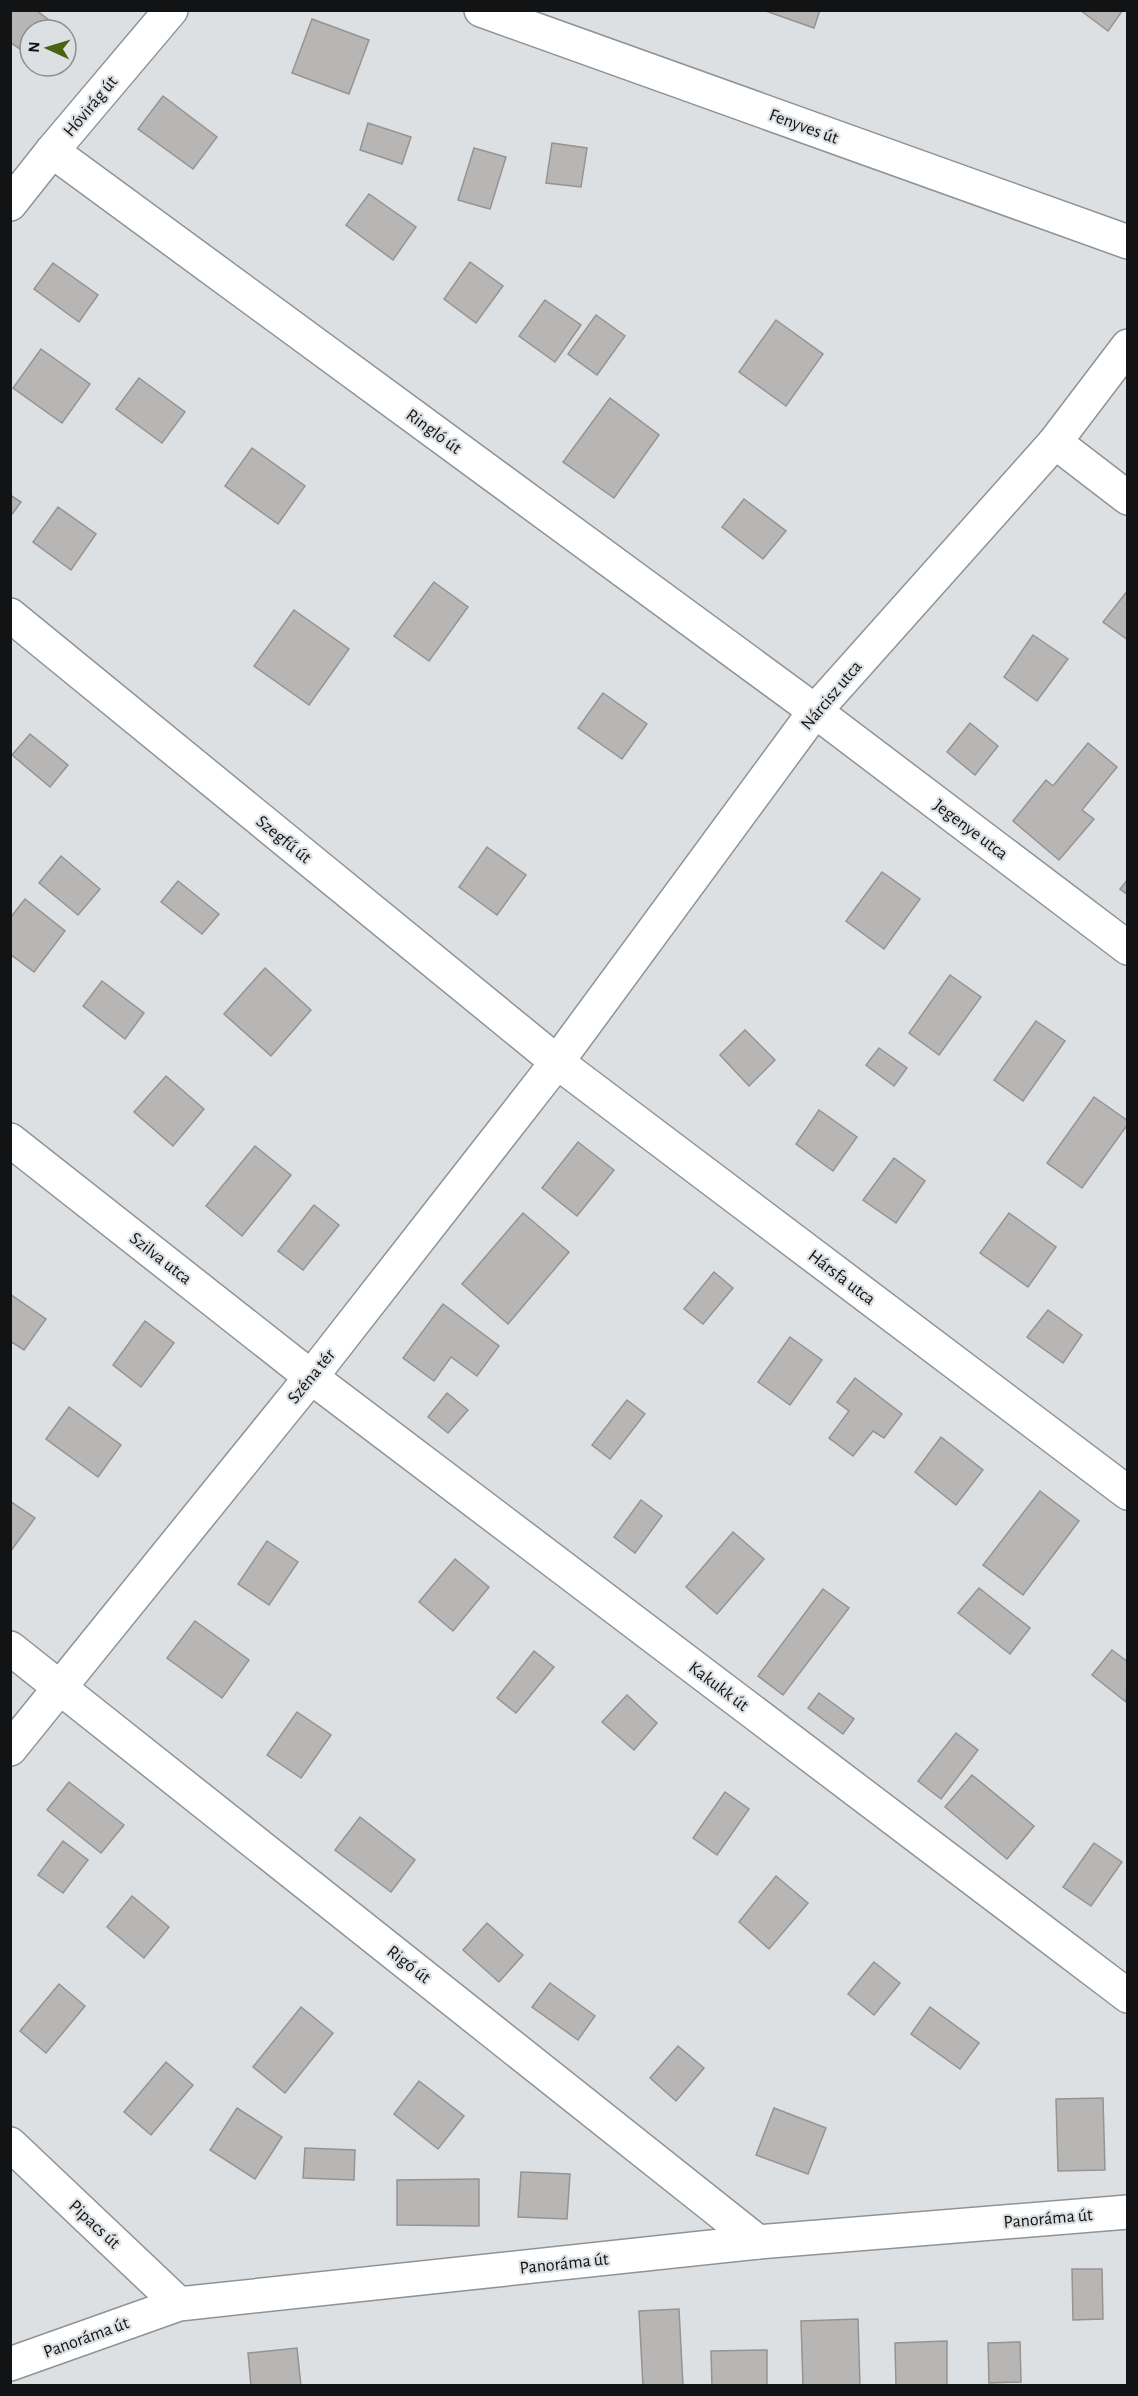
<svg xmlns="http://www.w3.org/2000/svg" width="1138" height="2396" viewBox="0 0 1138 2396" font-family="'Alegreya Sans',sans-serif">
<rect width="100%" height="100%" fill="#dde0e2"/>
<g fill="#b8b6b4" stroke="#969392" stroke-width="1.5">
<path d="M10,10h26l18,14 -4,6h-20v26l-20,-14z"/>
<path d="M763,10h57l-6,18z"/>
<path d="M1080,10h43l-15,21z"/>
<path d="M312,19l57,21 -20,54 -57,-21z"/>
<path d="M163,96l54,41 -24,32 -55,-40z"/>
<path d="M368,123l43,14 -9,27 -42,-14z"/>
<path d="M552,143l35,5 -6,39 -35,-4z"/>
<path d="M474,148l32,9 -16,52 -32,-9z"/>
<path d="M369,194l47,33 -23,33 -47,-35z"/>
<path d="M470,262l33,24 -27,37 -32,-24z"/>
<path d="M53,263l45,32 -19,27 -45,-33z"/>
<path d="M545,300l36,25 -26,37 -36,-26z"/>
<path d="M596,315l29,21 -28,39 -29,-21z"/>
<path d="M776,320l47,34 -37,52 -47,-34z"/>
<path d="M41,349l49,35 -28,39 -49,-35z"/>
<path d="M139,378l46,34 -23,31 -46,-34z"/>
<path d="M610,398l49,37 -45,63 -51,-36z"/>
<path d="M252,448l53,38 -27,38 -53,-38z"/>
<path d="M10,495l11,7 -11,15z"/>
<path d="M744,499l42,32 -23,28 -41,-32z"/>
<path d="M58,507l38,27 -25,36 -38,-28z"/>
<path d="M434,582l34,25 -39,54 -35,-25z"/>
<path d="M1128,590v50l-25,-18z"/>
<path d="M294,610l55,39 -40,56 -55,-39z"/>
<path d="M1033,635l35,24 -31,42 -33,-24z"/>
<path d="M603,693l44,31 -25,35 -44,-31z"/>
<path d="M970,723l28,23 -23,29 -28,-23z"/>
<path d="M30,734l38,31 -18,22 -38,-32z"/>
<path d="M1088,743l29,24 -35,43 12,9 -35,41 -46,-39 33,-41 7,6z"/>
<path d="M487,847l39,28 -29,40 -38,-28z"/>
<path d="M61,856l39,33 -22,26 -39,-32z"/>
<path d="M882,872l38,27 -36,50 -38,-28z"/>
<path d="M1128,879v16l-8,-6z"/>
<path d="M178,881l41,33 -17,20 -41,-32z"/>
<path d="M25,899l40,32 -31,41 -24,-18v-36z"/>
<path d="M265,968l46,42 -40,46 -47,-42z"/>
<path d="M950,975l31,22 -42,58 -30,-22z"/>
<path d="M102,981l42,32 -19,26 -42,-33z"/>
<path d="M1036,1021l29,20 -42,60 -29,-21z"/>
<path d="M745,1030l30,30 -26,26 -29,-31z"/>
<path d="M879,1048l28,20 -13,18 -28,-21z"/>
<path d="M166,1076l38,33 -31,37 -39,-34z"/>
<path d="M1094,1097l34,24v3l-46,64 -35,-25z"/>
<path d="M819,1110l38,27 -24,34 -37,-27z"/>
<path d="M578,1142l36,28 -37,46 -35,-28z"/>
<path d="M255,1146l36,29 -49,61 -36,-30z"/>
<path d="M894,1158l31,23 -29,42 -33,-23z"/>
<path d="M314,1205l25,20 -36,45 -25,-19z"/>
<path d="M523,1213l46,39 -61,72 -46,-40z"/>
<path d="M1009,1213l47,34 -28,40 -48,-34z"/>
<path d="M714,1272l19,16 -30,36 -19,-15z"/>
<path d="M10,1294l36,25 -22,31 -14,-9z"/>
<path d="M443,1304l56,42 -22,30 -26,-19 -17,24 -31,-23z"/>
<path d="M1048,1310l34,25 -19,28 -36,-26z"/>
<path d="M145,1321l29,22 -33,44 -28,-22z"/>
<path d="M790,1337l32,23 -32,45 -32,-23z"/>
<path d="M855,1378l47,36 -18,24 -11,-7 -20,25 -24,-18 20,-27 -12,-9z"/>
<path d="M447,1393l21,17 -20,23 -20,-16z"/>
<path d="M627,1400l18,14 -35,45 -18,-14z"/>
<path d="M69,1407l52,38 -23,32 -52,-38z"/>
<path d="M941,1437l42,33 -27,35 -41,-33z"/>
<path d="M1040,1491l39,30 -56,74 -40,-30z"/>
<path d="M641,1500l21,16 -27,37 -21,-16z"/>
<path d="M10,1501l25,17 -25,34z"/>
<path d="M733,1532l31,27 -47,55 -31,-27z"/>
<path d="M267,1541l31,21 -29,43 -31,-21z"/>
<path d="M455,1559l34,28 -36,44 -34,-29z"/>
<path d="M979,1588l51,40 -20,26 -52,-41z"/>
<path d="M823,1589l26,19 -66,87 -25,-19z"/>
<path d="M195,1621l54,39 -27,38 -55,-40z"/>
<path d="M1112,1650l16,12 -2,40 -34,-27z"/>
<path d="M534,1651l20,16 -38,46 -19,-15z"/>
<path d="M819,1693l35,26 -11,15 -35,-26z"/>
<path d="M627,1695l30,28 -23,27 -32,-28z"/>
<path d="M297,1712l34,23 -30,43 -34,-23z"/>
<path d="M956,1733l22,17 -37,49 -23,-18z"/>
<path d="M972,1775l62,51 -27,33 -62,-52z"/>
<path d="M69,1782l55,43 -23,28 -54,-43z"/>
<path d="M725,1792l24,17 -32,46 -24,-17z"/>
<path d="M360,1817l55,43 -24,32 -56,-42z"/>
<path d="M63,1841l25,19 -25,33 -25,-18z"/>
<path d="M1094,1843l28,19 -31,44 -28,-19z"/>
<path d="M776,1876l32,27 -39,46 -30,-27z"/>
<path d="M132,1896l37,31 -25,31 -37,-31z"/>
<path d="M487,1923l36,32 -24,27 -36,-32z"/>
<path d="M874,1962l26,21 -26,32 -26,-21z"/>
<path d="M550,1983l45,33 -17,24 -46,-33z"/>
<path d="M59,1984l26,22 -39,47 -26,-22z"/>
<path d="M301,2007l32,26 -48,60 -32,-26z"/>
<path d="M930,2007l49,36 -19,26 -49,-35z"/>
<path d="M678,2046l26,22 -28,33 -26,-23z"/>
<path d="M166,2062l27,23 -42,50 -27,-23z"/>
<path d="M419,2081l45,35 -26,33 -44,-35z"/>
<path d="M1103,2098l2,72 -47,1 -2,-72z"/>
<path d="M237,2108l45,29 -27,42 -45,-29z"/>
<path d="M774,2108l52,20 -18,46 -52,-19z"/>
<path d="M305,2148l50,2 -1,30 -51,-2z"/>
<path d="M521,2172l49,2 -3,45 -49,-2z"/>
<path d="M479,2179v47l-82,-1v-45z"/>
<path d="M1072,2269h30l1,50 -30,1z"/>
<path d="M679,2309l4,77h-40l-4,-75z"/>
<path d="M858,2319l2,67h-57l-2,-65z"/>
<path d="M947,2341v45h-51l-1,-43z"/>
<path d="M1020,2342l1,40 -32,1 -1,-40z"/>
<path d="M297,2348l4,38h-50l-3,-33z"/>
<path d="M767,2350v36h-55l-1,-35z"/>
</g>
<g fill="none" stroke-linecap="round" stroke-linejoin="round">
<defs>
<g id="street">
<path d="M481,10l647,232"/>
<path d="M52,151l763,560 313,237"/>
<path d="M10,204l42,-53 119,-141"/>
<path d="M1055,442l73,56"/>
<path d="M10,615l547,447 571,431"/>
<path d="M10,1140l301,237 817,619"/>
<path d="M10,1648l748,594"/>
<path d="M10,1749l301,-372 246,-315 258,-351 240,-269 73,-96"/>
<path d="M10,2144l169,160"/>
<path d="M10,2364l169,-60 579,-62 370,-30"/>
</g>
</defs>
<use href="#street" stroke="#909395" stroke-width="36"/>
<use href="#street" stroke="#fff" stroke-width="33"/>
</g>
<g text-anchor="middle" stroke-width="4.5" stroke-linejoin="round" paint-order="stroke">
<g font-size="18" fill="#121314" stroke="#dde0e2">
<text transform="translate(90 106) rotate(-50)" y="6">Hóvirág út</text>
<text transform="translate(804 126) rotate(20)" y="6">Fenyves út</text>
<text transform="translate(434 431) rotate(36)" y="6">Ringló út</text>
<text transform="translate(831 695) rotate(-50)" y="6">Nárcisz utca</text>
<text transform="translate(971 829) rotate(37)" y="6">Jegenye utca</text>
<text transform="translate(284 839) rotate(39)" y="6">Szegfű út</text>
<text transform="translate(161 1258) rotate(38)" y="6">Szilva utca</text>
<text transform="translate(842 1277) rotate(37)" y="6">Hársfa utca</text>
<text transform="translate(311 1376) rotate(-51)" y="6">Széna tér</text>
<text transform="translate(719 1686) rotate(37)" y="6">Kakukk út</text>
<text transform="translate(409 1964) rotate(38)" y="6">Rigó út</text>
<text transform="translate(1048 2218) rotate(-5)" y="6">Panoráma út</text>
<text transform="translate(95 2224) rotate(43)" y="6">Pipacs út</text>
<text transform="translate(564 2263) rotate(-6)" y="6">Panoráma út</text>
<text transform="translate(86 2337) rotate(-20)" y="6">Panoráma út</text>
</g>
</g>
<rect width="1138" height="2396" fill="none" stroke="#121314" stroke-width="24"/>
<g transform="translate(48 48) rotate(274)"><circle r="28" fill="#dde0e2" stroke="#8c8e90" stroke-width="1.5"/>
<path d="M0-4.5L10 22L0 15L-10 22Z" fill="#4a6311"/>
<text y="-9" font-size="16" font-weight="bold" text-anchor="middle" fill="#121314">N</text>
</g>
</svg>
